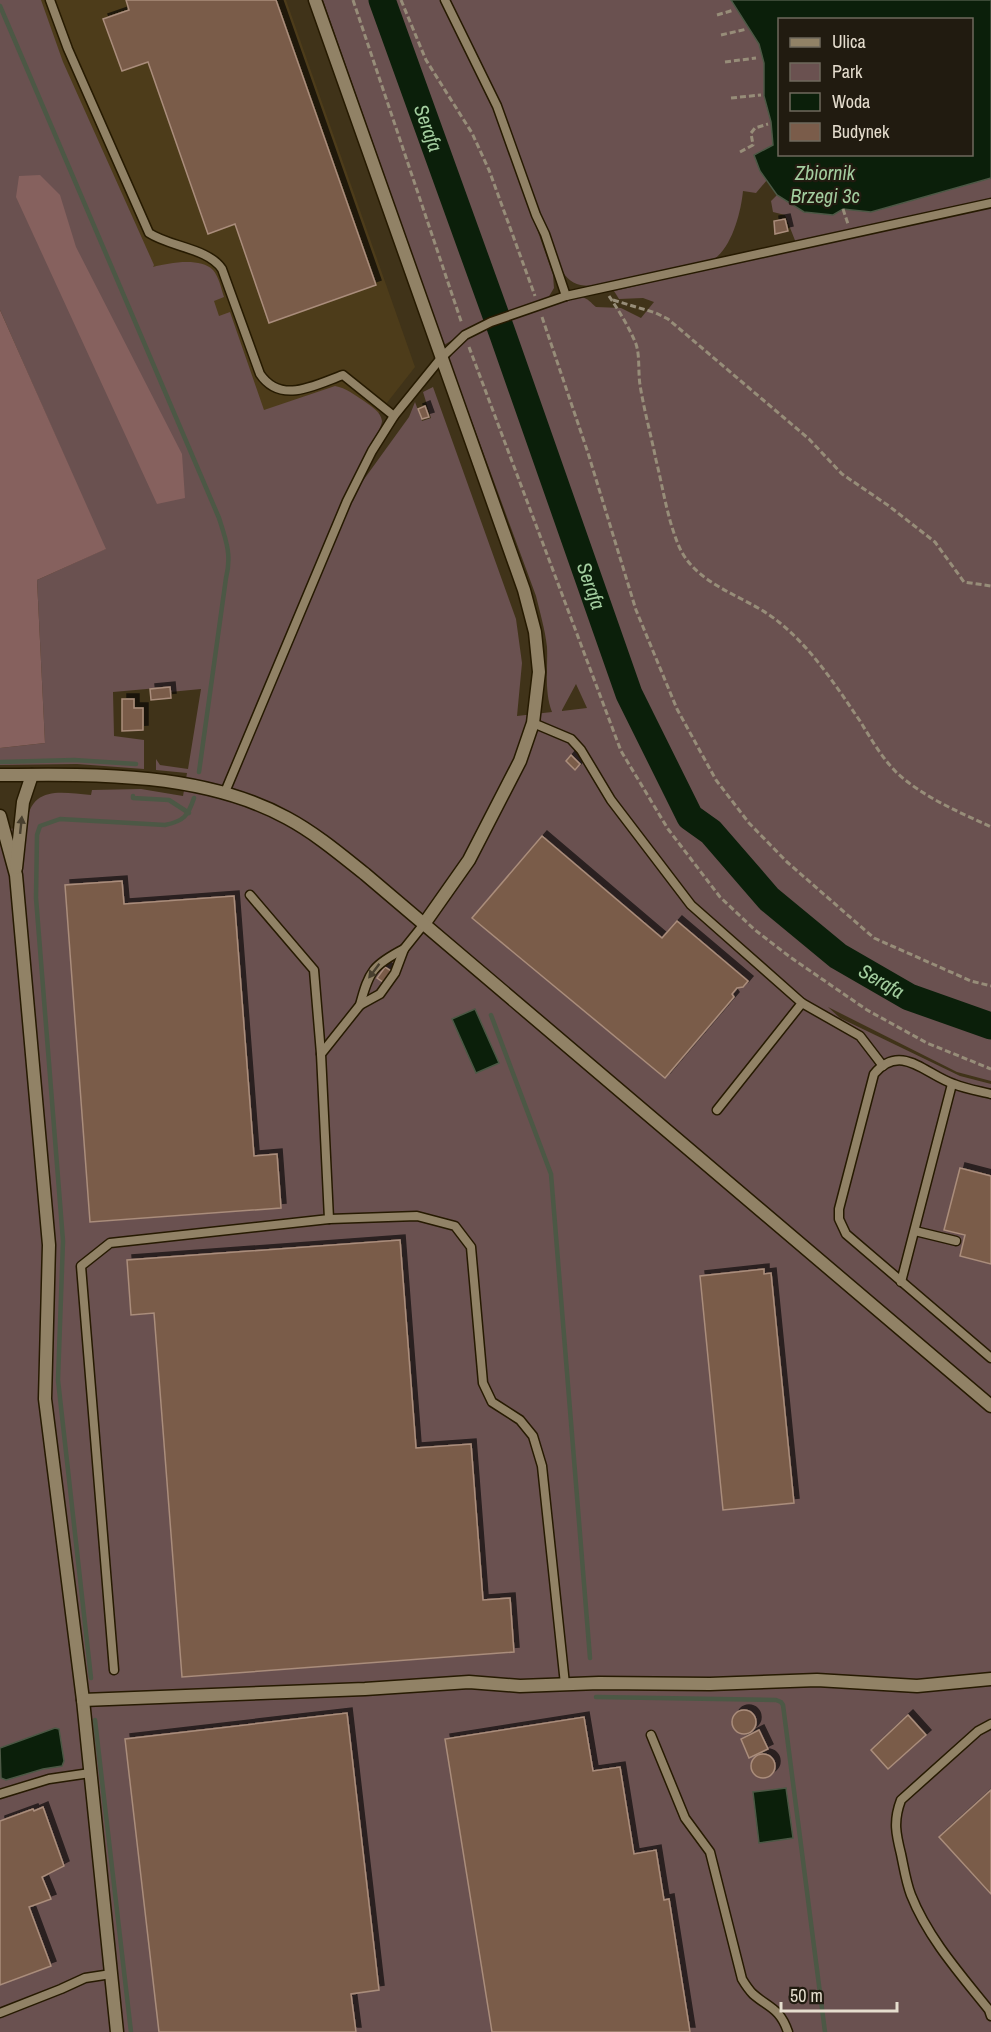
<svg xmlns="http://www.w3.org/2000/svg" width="991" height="2032" viewBox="0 0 991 2032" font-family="'Archivo Narrow',sans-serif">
<defs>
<filter id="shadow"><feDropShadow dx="5" dy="-5" stdDeviation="0" flood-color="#0009"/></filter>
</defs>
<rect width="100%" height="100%" fill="#403319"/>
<path fill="#4d3c1a" d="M0,0h286l129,367 -40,51 -37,75 -212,-202z"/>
<g fill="#6a5150" fill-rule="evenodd">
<path d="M0,0h41l22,62 91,203 -1,2c16,-4 47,-10 60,3 6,7 8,18 11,27l-10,4 5,15 11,-4 34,98 71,-24c11,2 20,9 29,15 7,5 17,11 18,20 0,9 -35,67 -40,83l11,-3 9,-19 47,-65 6,-15 7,19 9,-3 -8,-26 10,-5 83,232 6,44 -5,53 35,-4c-8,-21 -4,-44 -5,-65 -2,-18 -7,-34 -11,-51l-87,-237c6,-10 13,-18 23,-24 16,-9 91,-38 109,-38 7,1 10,6 15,10l25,1 20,10 13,-16 -11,-4 -24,1 -5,-8 184,-43 -13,-33 -12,-3 -2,-11 6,-6 27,17 28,3 11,-6 28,3 120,-34v903l-34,-9 -129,-65 12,11 120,58 31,8v948h-991v-1202l26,-3c4,-42 33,-35 65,-32l1,-5 49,-1 42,7 4,-23 -31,-3v-11l4,6 28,4 13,-80 -31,3 -1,-5 -56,5 1,44 30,4v29l-67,-5 -77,1v-17l45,-5 -8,-163 68,-31 -105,-239zM576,684l11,24 -25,3v-1z"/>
<path d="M323,0h118l58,120 54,155 1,13 -6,10 -79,32 -25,15z"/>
<path d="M449,0h282l28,44 5,19v33l7,26 2,23 -13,26 7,9 -11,13 -13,-2c-2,21 -11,56 -29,68l-116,26c-17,2 -27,0 -36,-14z"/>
</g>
<g fill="#86615e">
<path d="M40,175l20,20 16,52 106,207 3,44 -28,6 -141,-307 3,-21z"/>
<path d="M0,310l106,239 -69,31 8,163 -45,5z"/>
</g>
<g fill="#0b1f0a" stroke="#4c5845" stroke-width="1.5" fill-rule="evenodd">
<path d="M731,0h260v178l-120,34 -28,-3 -10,6 -29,-3 -27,-17 -17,-24 -6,-16 19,-10 -2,-23 -7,-26v-33l-5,-19zM780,20h192v134h-192z"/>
<path d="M475,1009l24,54 -23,10 -24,-54z"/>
<path d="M55,1728l4,1 5,32 -2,5 -19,3 -37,11 -5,-2 -1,-30z"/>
<path d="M786,1788l7,50 -34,5 -6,-51z"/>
</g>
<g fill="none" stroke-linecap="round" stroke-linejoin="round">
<g stroke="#4c5845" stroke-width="4.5">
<path d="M0,6l219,512c7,22 13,37 7,60l-27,194"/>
<path d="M0,762l74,-2 62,4"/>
<path d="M133,796v2l36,2 20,13"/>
<path d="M491,1015l60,159 39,484"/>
<path d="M91,1678l-33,-298 5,-139 -27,-343 1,-63 3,-9 20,-7 105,6c19,-4 23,-9 29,-27"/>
<path d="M596,1697l180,3 5,2 2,3 42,327"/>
<path d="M95,1720l36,312"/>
</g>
<path stroke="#0b1f0a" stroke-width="27" id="s1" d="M382,0l121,335 126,359 61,123 21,15 58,67 69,57 71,41 82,29"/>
</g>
<g fill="#7a5c4a" stroke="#aa8d7b" stroke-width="1.5" filter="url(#shadow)">
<path d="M126,0h150l100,285 -107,38 -34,-99 -27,10 -60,-172 -26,9 -19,-52 26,-9z"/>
<path d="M785,219l3,12 -13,3 -1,-13z"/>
<path d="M425,406l4,11 -7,2 -4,-10z"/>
<path d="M170,687l1,11 -20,2 -1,-11z"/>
<path d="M122,699h12v9h9v22l-21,1z"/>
<path d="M571,755l9,9 -5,6 -9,-9z"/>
<path d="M542,836l120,102 15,-17 71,60 -5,6 -6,1 -5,6 2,3 -69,81 -193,-160z"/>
<path d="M122,881l2,23 110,-8 20,260 23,-2 4,54 -191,14 -25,-337z"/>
<path d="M385,967l6,4 -8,11 -6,-4z"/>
<path d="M960,1168l31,8v88l-31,-8 5,-21 -21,-5z"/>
<path d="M400,1240l16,208 55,-4 12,156 27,-2 4,54 -332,25 -28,-364 -23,2 -4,-55z"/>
<path d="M764,1269v5l7,-1 23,230 -71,7 -23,-234z"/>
<circle cx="744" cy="1722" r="12"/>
<path d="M347,1713l32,277 -28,4 5,38h-197l-34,-293z"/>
<path d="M908,1715l18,20 -38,34 -17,-19z"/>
<path d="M584,1717l9,54 27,-4 14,87 22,-4 8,50 5,-1 21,133h-198l-47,-293z"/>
<path d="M759,1730l9,19 -19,9 -8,-19z"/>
<circle cx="763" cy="1766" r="12"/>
<path d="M991,1790v104l-52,-57z"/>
<path d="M43,1807l21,59 -22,11 9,22 -22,8 22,59 -51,19v-164l33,-12 1,2z"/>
</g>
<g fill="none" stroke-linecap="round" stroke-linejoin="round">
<defs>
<g id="service">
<path d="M50,0l18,49 81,184c21,14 59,15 73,36l38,105c21,31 55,11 83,1l51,41"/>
<path d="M445,0l52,106 39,109 9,19 21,62"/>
<path d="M533,723l38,16 10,11 30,50 80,105 111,98 -85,107"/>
<path d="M225,792l122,-291 25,-50 22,-35 47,-58 24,-23 26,-13 75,-26 425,-93"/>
<path d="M250,895l64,75 7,84"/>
<path d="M802,1003l58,33 23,30"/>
<path d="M360,1005c9,-34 13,-40 44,-56"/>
<path d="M991,1094c-12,-3 -25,-5 -37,-10 -28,-9 -53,-42 -80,-10l-35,135v10l7,15 145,124"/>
<path d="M329,1219l88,-3 38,10 16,21 12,136 9,19 28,18 13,16 9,30 23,218"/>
<path d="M915,1231l41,10"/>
<path d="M901,1282l51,-198"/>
<path d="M114,1670l-33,-404 29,-23 219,-24 -8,-165 39,-49 20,-11 15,-21 9,-24 20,-25"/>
<path d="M991,1724l-13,7 -77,69c-8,21 -5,34 0,54 3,14 5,28 10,41 17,43 50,80 78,115l2,6"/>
<path d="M651,1735l34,83 25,34 32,127c3,5 7,11 11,15 16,14 27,14 35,38"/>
<path d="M0,1794l49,-15 41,-6"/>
<path d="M0,2013l61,-24 24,-11 26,-4"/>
</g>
<g id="minor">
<path d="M315,0l209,590 11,42 4,40 -6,51 -13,38 -51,99 -45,64"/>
<path d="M0,816l16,59 33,370 -4,154 38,301 34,332"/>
<path d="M16,868l7,-66 9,-27"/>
<path d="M83,1700l282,-11 104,-7 51,4 79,-3 111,1 107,-4 100,6 74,-7"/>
</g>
<path id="tertiary" d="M0,775c94,-1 203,-3 287,43 28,15 53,36 78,56l626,532"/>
</defs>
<use href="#service" stroke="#261a01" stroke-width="11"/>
<use href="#minor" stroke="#261a01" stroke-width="15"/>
<use href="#tertiary" stroke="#261a01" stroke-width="15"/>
<g stroke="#978d79" stroke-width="3" stroke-dasharray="6 3" stroke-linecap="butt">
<path d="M353,0l109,324"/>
<path d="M401,0l25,60 46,73 17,37 46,126"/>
<path d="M717,15l17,-5"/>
<path d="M721,35l26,-6"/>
<path d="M725,62l31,-4"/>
<path d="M731,98l30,-3"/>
<path d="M740,152l13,-7 -2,-12 4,-5 13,-4"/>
<path d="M843,209l5,15"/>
<path d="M609,296c10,15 20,31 27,48 4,12 2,28 4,41 4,25 11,50 16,75 7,28 11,57 22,84 17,43 69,51 102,79 33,27 56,63 80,98 11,18 22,37 37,52 26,24 62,39 94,54"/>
<path d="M613,300l43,13 12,6 141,120 33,35 47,32 46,36 29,40 27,4"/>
<path d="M542,317l46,136 48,157 41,99 39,71 33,43 38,39 87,76 97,43 20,5"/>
<path d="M469,347l152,404 47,78 52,68 35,33 35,27 77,53 60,33 64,26"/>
</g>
<use href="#service" stroke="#918266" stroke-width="8"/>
<use href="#minor" stroke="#918266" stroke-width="12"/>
<use href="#tertiary" stroke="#918266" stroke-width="12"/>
</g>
<defs><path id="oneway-solid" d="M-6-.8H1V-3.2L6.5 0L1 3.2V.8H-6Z" transform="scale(1.5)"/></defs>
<g fill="#483f2e">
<use href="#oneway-solid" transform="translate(21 825) rotate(-84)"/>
<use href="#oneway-solid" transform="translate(374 971) rotate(127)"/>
</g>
<g text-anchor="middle" stroke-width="4.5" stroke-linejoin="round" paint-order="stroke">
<g font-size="20" font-style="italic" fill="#a3cd9f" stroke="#211b10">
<text dy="7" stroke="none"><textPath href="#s1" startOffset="136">Serafa</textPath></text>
<text x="825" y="180">Zbiornik<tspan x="825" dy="23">Brzegi 3c</tspan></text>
<text dy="7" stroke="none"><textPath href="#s1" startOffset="622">Serafa</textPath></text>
<text dy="7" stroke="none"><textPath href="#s1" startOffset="1128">Serafa</textPath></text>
</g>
</g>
<rect x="778" y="18" width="195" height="138" fill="#211b10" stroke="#6f695c" stroke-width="1.5"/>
<rect x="790" y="38" width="30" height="9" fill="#918266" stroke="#6f695c" stroke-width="1.5"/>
<text x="832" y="48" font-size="18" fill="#e5ddce">Ulica</text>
<rect x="790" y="63" width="30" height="18" fill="#6a5150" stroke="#6f695c" stroke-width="1.5"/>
<text x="832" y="78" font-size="18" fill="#e5ddce">Park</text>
<rect x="790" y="93" width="30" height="18" fill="#0b1f0a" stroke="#6f695c" stroke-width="1.5"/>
<text x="832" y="108" font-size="18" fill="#e5ddce">Woda</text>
<rect x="790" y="123" width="30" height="18" fill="#7a5c4a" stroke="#6f695c" stroke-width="1.5"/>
<text x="832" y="138" font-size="18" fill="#e5ddce">Budynek</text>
<path d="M781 2002v9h116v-9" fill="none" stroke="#e5ddce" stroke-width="3"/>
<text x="790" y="2002" font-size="18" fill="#e5ddce" stroke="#211b10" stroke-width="4.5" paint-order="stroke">50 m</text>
</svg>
